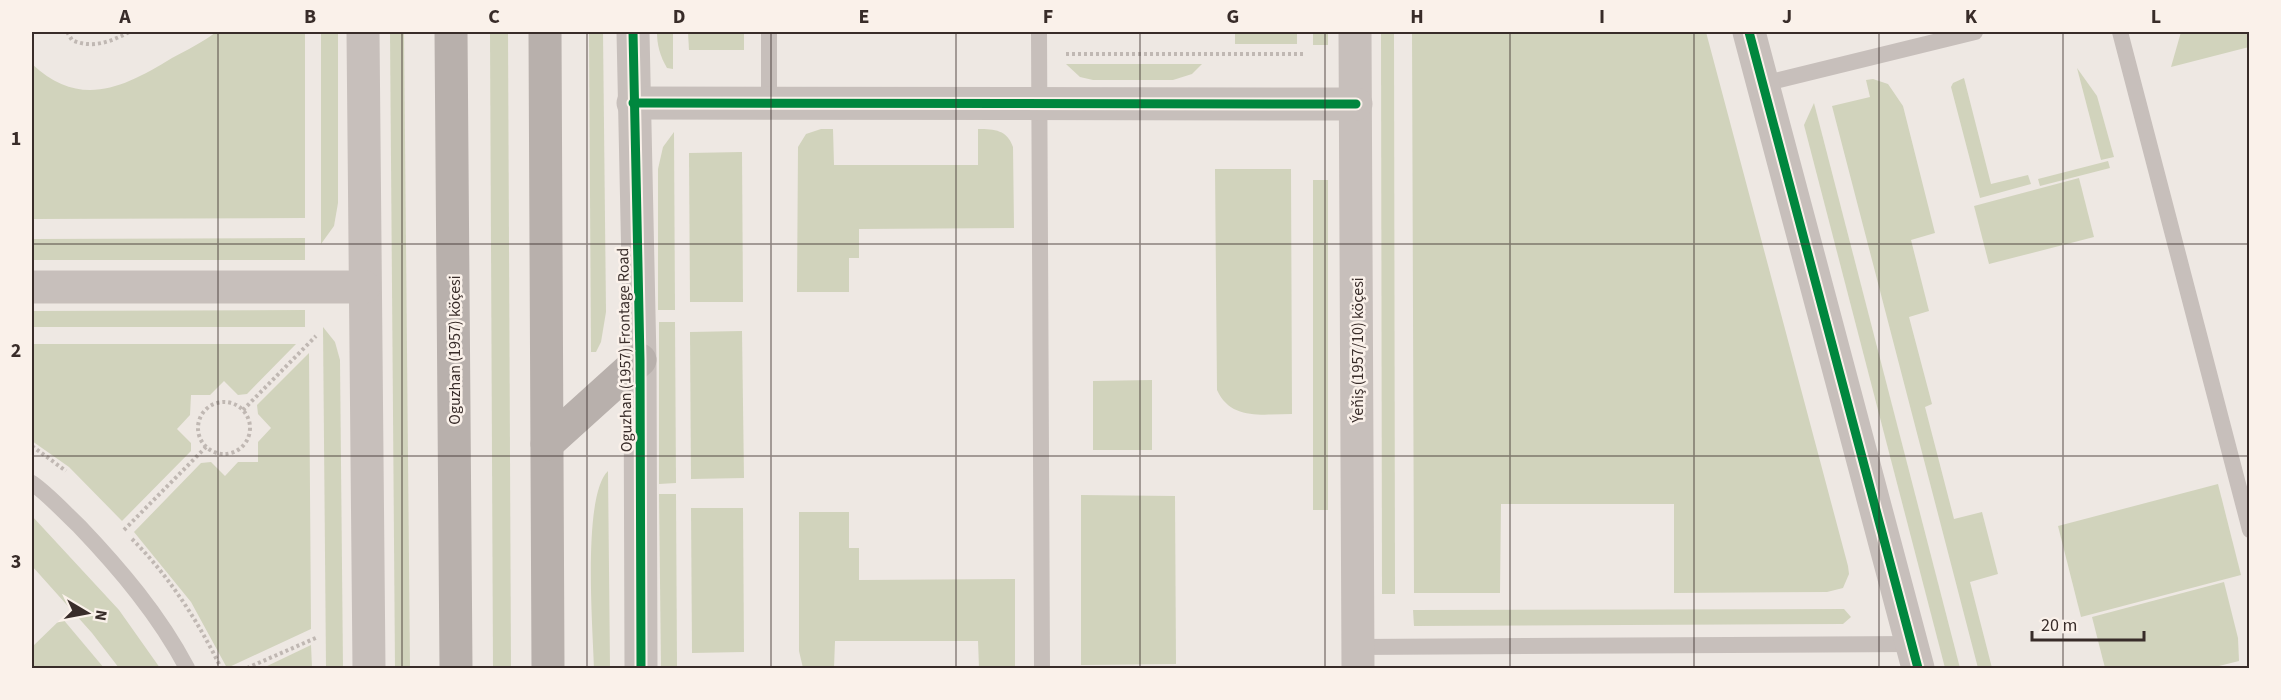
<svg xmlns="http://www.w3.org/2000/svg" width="2281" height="700" viewBox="0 0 2281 700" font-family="'Source Sans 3',sans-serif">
<rect width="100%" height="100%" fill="#eee8e3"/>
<g fill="#d1d3bc">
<path d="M216,32h89v186l-273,1v-155c48,45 91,24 140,-6 15,-8 31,-16 44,-26z"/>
<path d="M321,32h17v171l-4,23 -13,18z"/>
<path d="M390,32h14l6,636h-15z"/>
<path d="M490,32h18l3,636h-18z"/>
<path d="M589,32h14l3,280 -5,30 -5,10h-5z"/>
<path d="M657,32h16v37l-6,-1c-7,-12 -10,-23 -10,-36z"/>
<path d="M688,32h56v18h-55z"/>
<rect x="1235" y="32" width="62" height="12"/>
<rect x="1313" y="32" width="15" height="13"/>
<path d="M1381,32h13l1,562h-13z"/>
<path d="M1412,32h294l142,534 1,8 -6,14 -16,4 -153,1v-89h-173l-1,89h-86z"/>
<path d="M2181,32h68v15l-78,20z"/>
<path d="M1066,64h136l-10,10 -19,6h-80l-13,-3z"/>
<path d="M2077,68l20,28 17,61 -13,3z"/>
<path d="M1964,78l27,106 37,-9 3,9 -51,14 -29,-111 2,-4z"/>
<path d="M1873,79l15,5 15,22 32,127 -24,7 18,71 -20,6 23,87 -7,3 29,112 28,-7 16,62 -28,8 22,86h-14l-146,-562 38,-9 -4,-17z"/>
<path d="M1814,103l146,565h-15l-141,-543z"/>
<path d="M821,129h12l1,36h144v-36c17,0 29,1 35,18l1,81 -155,1v29h-10v34h-52l1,-145 8,-13z"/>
<path d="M674,132l1,178h-17v-141l5,-22z"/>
<path d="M742,152l1,150h-53l-1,-149z"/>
<path d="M2108,161l2,7 -70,18 -2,-7z"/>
<path d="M1215,169h76l1,245c-29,0 -61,7 -75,-24z"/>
<path d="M2079,178l15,59 -105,27 -15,-58z"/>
<rect x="1313" y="180" width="15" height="330"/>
<path d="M305,238v22h-273v-21z"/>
<path d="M305,310v17h-273v-16z"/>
<path d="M659,322h16l1,161 -17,1z"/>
<path d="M323,327l12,15 5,18 3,308h-17z"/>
<path d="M742,331l2,147 -53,1 -1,-147z"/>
<path d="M32,344h264l-49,50 -9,1 -14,-14 -14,14h-19l-1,20 -13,14 14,14v8l-69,70 -53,-54 -37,-26z"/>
<path d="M309,353l2,276 -84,39 -36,-66 -57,-70 67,-69 10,-1 14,14 13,-14h20v-20l13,-14 -13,-14 -1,-9z"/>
<path d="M1152,380v70h-59v-69z"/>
<path d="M608,471l2,197h-16c-1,-39 -12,-172 14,-197z"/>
<path d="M2218,484l23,91 -160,42 -23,-91z"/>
<path d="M659,494h17l1,174h-16z"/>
<path d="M1081,495l94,1 1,168 -95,1z"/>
<path d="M691,508h52l1,144 -52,1z"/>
<path d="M799,512h50v36h10v32l156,-1v89h-36l-1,-27h-143l-1,27h-31l-4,-17z"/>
<path d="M32,516l87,94 41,58h-41l-27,-35 -60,-67z"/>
<path d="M2224,582l14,56 1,23 -28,7h-106l-13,-51z"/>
<path d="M1844,609l7,8 -8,7 -429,2 -1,-16z"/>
<path d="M62,618l42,50h-69l-3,-3v-18z"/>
<path d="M311,645l1,23h-49z"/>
</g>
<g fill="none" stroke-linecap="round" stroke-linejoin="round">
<g stroke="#c0b8b3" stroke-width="4" stroke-dasharray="3 3" stroke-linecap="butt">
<path d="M67,32l5,8c19,9 39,2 57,-8"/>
<path d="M1066,54h239"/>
<circle cx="224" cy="428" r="26"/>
<path d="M243,410l73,-74"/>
<path d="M32,446l34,25"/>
<path d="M124,530l82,-83"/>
<path d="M132,539c37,37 66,82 89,129"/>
<path d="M247,668l71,-31"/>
</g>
<g stroke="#c7bfbb" stroke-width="16">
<path d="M769,32v71"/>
<path d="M1039,32l3,636"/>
<path d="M2120,32l130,498"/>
<path d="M1763,84l212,-52"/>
<path d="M32,483c17,12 31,28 47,43 41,43 80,89 108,142"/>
<path d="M1358,647l554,-3"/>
</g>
<g stroke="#c7bfbb" stroke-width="33">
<path d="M363,32l6,636"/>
<path d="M633,32l7,328 1,308"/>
<path d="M1355,32l3,636"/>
<path d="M1749,32l169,636"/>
<path d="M633,103l723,1"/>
<path d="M32,287h332"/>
</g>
<g stroke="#b8b0ac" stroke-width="33">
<path d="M451,32l5,636"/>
<path d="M545,32l3,636"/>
<path d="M547,444l93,-84"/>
</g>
<defs>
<g id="cycleway">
<path d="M633,32l7,328 1,308"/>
<path d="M1749,32l169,636"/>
<path d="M633,103l723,1"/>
</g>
</defs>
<use href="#cycleway" stroke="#faf1ea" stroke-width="13"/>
<use href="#cycleway" stroke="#00873e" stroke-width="9"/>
</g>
<path fill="none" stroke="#382c29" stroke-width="1.5" stroke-opacity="0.55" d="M218,32v636M402,32v636M587,32v636M771,32v636M956,32v636M1140,32v636M1325,32v636M1510,32v636M1694,32v636M1879,32v636M2063,32v636M32,244h2218M32,456h2218"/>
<g text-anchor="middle" stroke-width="5" stroke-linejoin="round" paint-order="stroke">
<g font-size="16" fill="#382c29" stroke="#faf1ea">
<text transform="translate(454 350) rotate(-90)" y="6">Oguzhan (1957) köçesi</text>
<text transform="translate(624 350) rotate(-91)" y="6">Oguzhan (1957) Frontage Road</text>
<text transform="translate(1357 350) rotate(-90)" y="6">Ýeňiş (1957/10) köçesi</text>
</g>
</g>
<rect width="2281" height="700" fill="none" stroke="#faf1ea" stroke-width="66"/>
<g transform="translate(87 613) rotate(100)" stroke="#faf1ea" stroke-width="4.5" paint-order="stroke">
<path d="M0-4.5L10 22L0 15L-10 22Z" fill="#382c29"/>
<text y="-9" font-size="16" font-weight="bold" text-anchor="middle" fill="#382c29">N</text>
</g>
<path d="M2032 631v9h112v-9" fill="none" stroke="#382c29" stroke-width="3"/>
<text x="2041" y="631" font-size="18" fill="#382c29" stroke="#faf1ea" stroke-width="4.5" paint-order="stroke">20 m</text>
<rect x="33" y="33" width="2215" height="634" fill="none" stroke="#382c29" stroke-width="2"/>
<g font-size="20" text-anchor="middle" font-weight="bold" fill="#382c29">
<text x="125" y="23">A</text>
<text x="310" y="23">B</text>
<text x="494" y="23">C</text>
<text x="679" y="23">D</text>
<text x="864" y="23">E</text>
<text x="1048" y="23">F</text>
<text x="1233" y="23">G</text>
<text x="1417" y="23">H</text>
<text x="1602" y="23">I</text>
<text x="1787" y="23">J</text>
<text x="1971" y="23">K</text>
<text x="2156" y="23">L</text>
<text x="16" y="145">1</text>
<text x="16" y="357">2</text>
<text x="16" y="568">3</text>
</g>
</svg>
